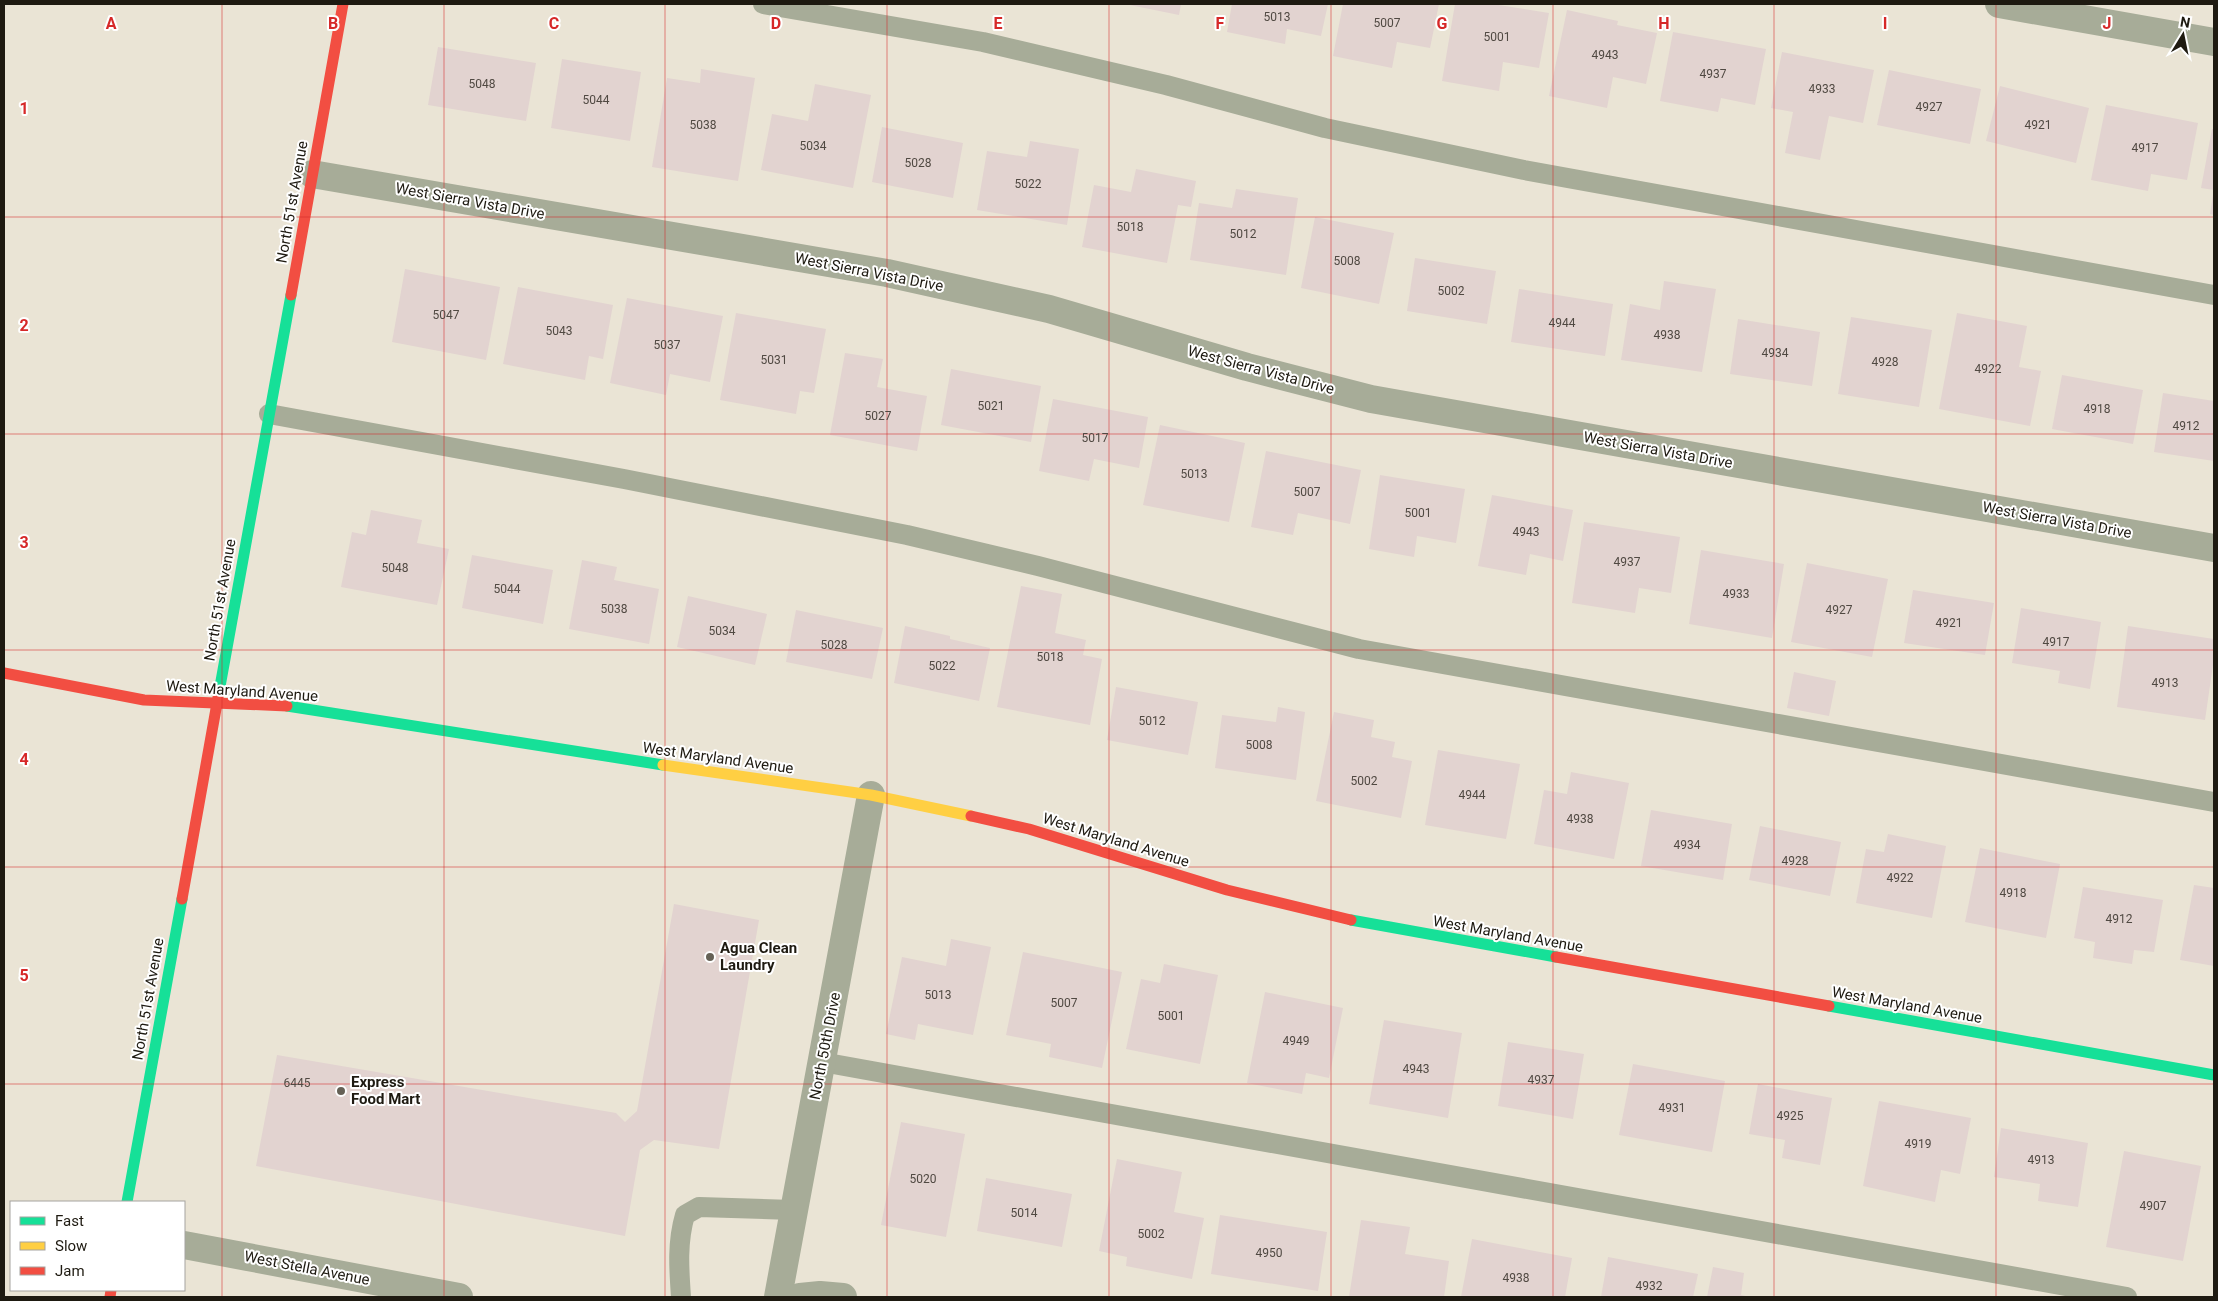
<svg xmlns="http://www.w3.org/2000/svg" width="2218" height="1301" viewBox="0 0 2218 1301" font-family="Roboto,sans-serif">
<rect width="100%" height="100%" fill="#eae4d5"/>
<g fill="#e2d3d0">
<path d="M1125,4h56l-2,11z"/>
<path d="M1232,4h96l-7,32 -34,-7 -2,15 -58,-12z"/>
<path d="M1343,4h96l-9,44 -33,-6 -5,26 -59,-12z"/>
<path d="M1455,4h37l57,9 -10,55 -36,-6 -4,29 -57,-10z"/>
<path d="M1567,10l51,11 -1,4 40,8 -11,51 -33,-7 -6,31 -58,-12z"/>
<path d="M1673,32l93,17 -11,56 -34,-7 -3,14 -58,-11z"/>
<path d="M438,47l98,16 -10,58 -98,-16z"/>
<path d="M1782,52l92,18 -11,53 -34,-7 -9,44 -35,-7 8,-41 -22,-4z"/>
<path d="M562,59l79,13 -11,69 -79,-13z"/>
<path d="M701,69l54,9 -17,103 -86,-14 15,-89 33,5z"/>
<path d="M1889,70l92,19 -11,55 -93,-19z"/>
<path d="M815,84l56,11 -18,93 -92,-18 11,-56 36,7z"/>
<path d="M2000,86l89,22 -13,55 -90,-22z"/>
<path d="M2106,105l92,18 -11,57 -36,-6 -3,17 -57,-11z"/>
<path d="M882,127l81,16 -10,55 -81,-16z"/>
<path d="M2212,129h2v61l-13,-2z"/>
<path d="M1030,141l49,8 -12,76 -90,-15 10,-59 40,6z"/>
<path d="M1136,169l60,12 -5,26 -13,-2 -11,58 -85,-16 12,-62 37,7z"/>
<path d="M1236,189l62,9 -12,77 -96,-15 9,-57 33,5z"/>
<path d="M2213,195h1v20l-4,-1z"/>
<path d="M1315,217l79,16 -15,71 -78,-16z"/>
<path d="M1415,258l81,13 -9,53 -80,-13z"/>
<path d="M405,269l95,18 -14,73 -94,-18z"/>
<path d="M1664,281l52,8 -14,83 -81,-12 9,-56 30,6z"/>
<path d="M518,287l95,18 -10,54 -14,-3 -4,24 -82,-16z"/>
<path d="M1519,289l94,15 -8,52 -94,-14z"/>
<path d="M627,298l96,18 -13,66 -40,-8 -4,21 -56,-12z"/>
<path d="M736,313l90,16 -12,64 -14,-2 -4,23 -76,-14z"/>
<path d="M1957,313l70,13 -8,41 22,4 -11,55 -91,-17z"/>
<path d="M1851,317l81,13 -13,77 -81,-13z"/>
<path d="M1738,319l82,13 -8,54 -82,-12z"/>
<path d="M845,353l38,6 -6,28 50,9 -10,55 -87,-16z"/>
<path d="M951,369l90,17 -10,56 -90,-17z"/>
<path d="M2062,375l81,15 -10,54 -81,-15z"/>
<path d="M2163,393l51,8v60l-60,-9z"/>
<path d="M1053,399l95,18 -9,51 -45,-9 -5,22 -50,-10z"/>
<path d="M1160,425l85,18 -16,79 -86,-17z"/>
<path d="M1266,451l95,19 -11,54 -52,-11 -5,22 -42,-8z"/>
<path d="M1380,475l85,14 -9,54 -39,-7 -3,21 -45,-8z"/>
<path d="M1492,495l81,15 -10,51 -33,-7 -4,21 -48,-9z"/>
<path d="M371,510l51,10 -5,23 32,6 -12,56 -96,-18 11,-55 14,3z"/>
<path d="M1584,522l96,15 -9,56 -32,-5 -4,25 -63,-10z"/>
<path d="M1701,550l83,14 -12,74 -83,-14z"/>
<path d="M472,555l81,15 -10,54 -81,-16z"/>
<path d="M582,560l35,7 -3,13 45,9 -10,55 -80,-15z"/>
<path d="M1807,563l81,16 -16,78 -81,-15z"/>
<path d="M1021,586l41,8 -7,39 31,7 -3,15 19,4 -12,66 -93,-18z"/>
<path d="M1913,590l81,13 -9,52 -81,-12z"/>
<path d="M688,596l79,18 -12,51 -78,-18z"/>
<path d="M2021,608l80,14 -11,67 -32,-6 2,-12 -48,-8z"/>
<path d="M796,610l87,18 -11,51 -86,-17z"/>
<path d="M905,626l45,10v3l40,9 -11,53 -85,-18z"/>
<path d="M2128,626l86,13v19l-9,62 -88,-13z"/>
<path d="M1794,672l42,9 -7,35 -42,-8z"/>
<path d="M1116,687l82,15 -10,53 -81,-15z"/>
<path d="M1278,707l27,5 -9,68 -81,-12 7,-53 54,7z"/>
<path d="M1334,712l40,8 -3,17 24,5 -3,15 20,4 -11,57 -85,-17z"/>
<path d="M1438,750l82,14 -14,75 -81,-14z"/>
<path d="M1571,772l58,11 -15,76 -80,-15 10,-54 23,4z"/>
<path d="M1651,810l81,14 -9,56 -82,-14z"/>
<path d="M1760,826l81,16 -11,54 -81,-16z"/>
<path d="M1888,834l58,12 -14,72 -76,-15 10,-54 18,3z"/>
<path d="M1980,848l80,16 -14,74 -81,-16z"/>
<path d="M2194,885l20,3v78l-34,-6z"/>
<path d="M2083,887l80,13 -9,52 -20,-2 -2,14 -39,-6 2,-16 -21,-4z"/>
<path d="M674,904l85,16 -40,229 -65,-9 -14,10 -15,86 -369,-70 21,-111 339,58 9,9 12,-11z"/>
<path d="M951,939l40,8 -18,88 -55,-11 -3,16 -29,-6 16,-77 44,9z"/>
<path d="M1023,952l99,20 -20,96 -53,-11 2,-13 -45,-9z"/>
<path d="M1164,964l54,11 -18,89 -74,-15 15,-70 19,4z"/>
<path d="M1265,992l78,16 -14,70 -23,-5 -4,21 -55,-11z"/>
<path d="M1384,1020l78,13 -14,85 -79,-14z"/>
<path d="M1508,1042l76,12 -11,65 -75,-13z"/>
<path d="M1633,1064l92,17 -13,71 -93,-17z"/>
<path d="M1758,1084l74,14 -12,67 -38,-7 3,-18 -36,-6z"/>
<path d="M1879,1101l92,17 -11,56 -19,-4 -6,32 -72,-16z"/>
<path d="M901,1122l64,12 -19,103 -65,-12z"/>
<path d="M2001,1128l87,15 -10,64 -40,-6 2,-17 -46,-7z"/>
<path d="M2124,1151l77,15 -18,95 -77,-14z"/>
<path d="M1117,1159l65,13 -8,40 30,6 -12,61 -66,-13 1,-9 -28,-6z"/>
<path d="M986,1178l86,16 -10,53 -85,-16z"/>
<path d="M1220,1215l107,17 -9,59 -107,-17z"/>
<path d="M1361,1220l49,7 -5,27 44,7 -5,36h-95z"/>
<path d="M1472,1239l100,19 -7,39h-104z"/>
<path d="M1608,1257l90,17 -5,23h-92z"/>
<path d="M1713,1267l31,6 -3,22 9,2h-43z"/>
</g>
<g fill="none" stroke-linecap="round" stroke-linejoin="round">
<g stroke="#a7ac98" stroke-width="20">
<path d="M763,4l220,38 183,43 159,43 199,42 690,125"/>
<path d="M269,414l355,65 283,56 131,31 321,83 855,153"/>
<path d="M822,1062l1305,235"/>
<path d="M681,1297c-2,-28 -4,-55 4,-82l14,-8 94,3"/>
</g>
<g stroke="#a7ac98" stroke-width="28">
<path d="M1999,4l215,38"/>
<path d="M312,174l575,99 162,36 198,58 124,32 843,149"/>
<path d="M184,1245l275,52"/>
<path d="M778,1297l93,-502"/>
<path d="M800,1297l20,-2 23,2"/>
</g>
<g stroke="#16e098" stroke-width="11">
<path d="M219,692l72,-397"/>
<path d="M287,706l376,59"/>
<path d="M1351,920l205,37"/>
<path d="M1829,1006l385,69"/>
<path d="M127,1202l55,-303"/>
</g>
<path stroke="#ffcf43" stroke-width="11" d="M663,765l208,30 100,21"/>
<g stroke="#f24e42" stroke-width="11">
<path d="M291,295l52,-291"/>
<path d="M4,673l140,27 143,6"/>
<path d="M971,816l58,13 198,61 124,30"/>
<path d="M182,899l37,-207"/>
<path d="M1556,957l273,49"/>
<path d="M110,1297l1,-7"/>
</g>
</g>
<path fill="none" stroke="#d62828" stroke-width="1" stroke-opacity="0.55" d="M222,4v1293M444,4v1293M665,4v1293M887,4v1293M1109,4v1293M1331,4v1293M1553,4v1293M1774,4v1293M1996,4v1293M4,217h2210M4,434h2210M4,650h2210M4,867h2210M4,1084h2210"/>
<g fill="#656156" stroke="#fff" stroke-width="2">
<circle cx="710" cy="957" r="5"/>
<circle cx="341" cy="1091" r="5"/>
</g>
<g text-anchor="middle" stroke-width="4" stroke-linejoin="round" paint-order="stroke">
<g font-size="12" fill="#504942">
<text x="1277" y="21">5013</text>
<text x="1387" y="27">5007</text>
<text x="1497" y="41">5001</text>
<text x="1605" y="59">4943</text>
<text x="1713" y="78">4937</text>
<text x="482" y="88">5048</text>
<text x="1822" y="93">4933</text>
<text x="596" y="104">5044</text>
<text x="1929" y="111">4927</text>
<text x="703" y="129">5038</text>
<text x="2038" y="129">4921</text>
<text x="813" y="150">5034</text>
<text x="2145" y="152">4917</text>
<text x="918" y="167">5028</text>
<text x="1028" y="188">5022</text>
<text x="1130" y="231">5018</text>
<text x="1243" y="238">5012</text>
<text x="1347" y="265">5008</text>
<text x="1451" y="295">5002</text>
<text x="446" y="319">5047</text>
<text x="1562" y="327">4944</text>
<text x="559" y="335">5043</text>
<text x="1667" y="339">4938</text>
<text x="667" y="349">5037</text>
<text x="1775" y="357">4934</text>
<text x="774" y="364">5031</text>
<text x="1885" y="366">4928</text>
<text x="1988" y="373">4922</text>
<text x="991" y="410">5021</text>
<text x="2097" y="413">4918</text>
<text x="878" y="420">5027</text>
<text x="2186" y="430">4912</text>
<text x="1095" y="442">5017</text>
<text x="1194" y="478">5013</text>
<text x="1307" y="496">5007</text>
<text x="1418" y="517">5001</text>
<text x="1526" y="536">4943</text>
<text x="1627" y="566">4937</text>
<text x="395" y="572">5048</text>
<text x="507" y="593">5044</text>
<text x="1736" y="598">4933</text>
<text x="614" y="613">5038</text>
<text x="1839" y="614">4927</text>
<text x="1949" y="627">4921</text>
<text x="722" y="635">5034</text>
<text x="2056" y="646">4917</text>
<text x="834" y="649">5028</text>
<text x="1050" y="661">5018</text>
<text x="942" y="670">5022</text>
<text x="2165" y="687">4913</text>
<text x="1152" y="725">5012</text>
<text x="1259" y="749">5008</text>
<text x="1364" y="785">5002</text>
<text x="1472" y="799">4944</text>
<text x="1580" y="823">4938</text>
<text x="1687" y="849">4934</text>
<text x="1795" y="865">4928</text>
<text x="1900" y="882">4922</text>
<text x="2013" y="897">4918</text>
<text x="2119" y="923">4912</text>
<text x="938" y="999">5013</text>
<text x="1064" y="1007">5007</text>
<text x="1171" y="1020">5001</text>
<text x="1296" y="1045">4949</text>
<text x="1416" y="1073">4943</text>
<text x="1541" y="1084">4937</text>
<text x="297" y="1087">6445</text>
<text x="1672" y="1112">4931</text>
<text x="1790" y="1120">4925</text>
<text x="1918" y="1148">4919</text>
<text x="2041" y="1164">4913</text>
<text x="923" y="1183">5020</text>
<text x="2153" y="1210">4907</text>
<text x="1024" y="1217">5014</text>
<text x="1151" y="1238">5002</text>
<text x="1269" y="1257">4950</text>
<text x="1516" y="1282">4938</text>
<text x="1649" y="1290">4932</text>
</g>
<g font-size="15" fill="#1e1a11" stroke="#fff">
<text transform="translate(470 201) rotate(10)" y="5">West Sierra Vista Drive</text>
<text transform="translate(292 202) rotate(-80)" y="5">North 51st Avenue</text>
<text transform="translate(869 272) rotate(11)" y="5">West Sierra Vista Drive</text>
<text transform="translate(1261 370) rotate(15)" y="5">West Sierra Vista Drive</text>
<text transform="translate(1658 450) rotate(10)" y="5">West Sierra Vista Drive</text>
<text transform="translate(2057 520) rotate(10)" y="5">West Sierra Vista Drive</text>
<text transform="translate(220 600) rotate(-80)" y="5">North 51st Avenue</text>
<text transform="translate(242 691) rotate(4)" y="5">West Maryland Avenue</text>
<text transform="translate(718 758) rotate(8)" y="5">West Maryland Avenue</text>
<text transform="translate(1116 840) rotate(17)" y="5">West Maryland Avenue</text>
<text transform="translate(1508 934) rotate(10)" y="5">West Maryland Avenue</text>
<text transform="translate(148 999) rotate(-80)" y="5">North 51st Avenue</text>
<text transform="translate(1907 1005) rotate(10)" y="5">West Maryland Avenue</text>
<text transform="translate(825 1046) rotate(-79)" y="5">North 50th Drive</text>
<text transform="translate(307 1268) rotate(11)" y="5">West Stella Avenue</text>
</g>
<g font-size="15" font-weight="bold" fill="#1e1a11" stroke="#fff" text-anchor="start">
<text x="720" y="953">Agua Clean<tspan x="720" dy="17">Laundry</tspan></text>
<text x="351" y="1087">Express<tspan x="351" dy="17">Food Mart</tspan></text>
</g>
</g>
<g font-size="16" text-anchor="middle" font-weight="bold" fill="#d62828" stroke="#fff" stroke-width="4" stroke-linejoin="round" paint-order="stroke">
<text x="111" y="29">A</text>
<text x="333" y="29">B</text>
<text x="554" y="29">C</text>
<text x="776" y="29">D</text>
<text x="998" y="29">E</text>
<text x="1220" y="29">F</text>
<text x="1442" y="29">G</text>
<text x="1664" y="29">H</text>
<text x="1885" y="29">I</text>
<text x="2107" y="29">J</text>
<text x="24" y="114">1</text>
<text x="24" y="331">2</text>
<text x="24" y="548">3</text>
<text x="24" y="765">4</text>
<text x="24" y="981">5</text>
</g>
<rect width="2218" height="1301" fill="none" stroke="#1e1a11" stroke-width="10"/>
<rect x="10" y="1201" width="175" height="90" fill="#ffffff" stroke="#a5a3a0"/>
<rect x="20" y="1217" width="25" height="8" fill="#16e098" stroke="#a5a3a0"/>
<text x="55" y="1226" font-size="15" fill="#1e1a11">Fast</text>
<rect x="20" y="1242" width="25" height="8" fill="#ffcf43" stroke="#a5a3a0"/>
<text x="55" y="1251" font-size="15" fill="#1e1a11">Slow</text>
<rect x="20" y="1267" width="25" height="8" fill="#f24e42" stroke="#a5a3a0"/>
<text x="55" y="1276" font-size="15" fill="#1e1a11">Jam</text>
<g transform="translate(2183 35) rotate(10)" stroke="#ffffff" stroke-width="4" paint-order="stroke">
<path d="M0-4L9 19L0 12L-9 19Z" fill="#1e1a11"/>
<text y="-8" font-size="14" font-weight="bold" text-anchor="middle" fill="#1e1a11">N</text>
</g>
</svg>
